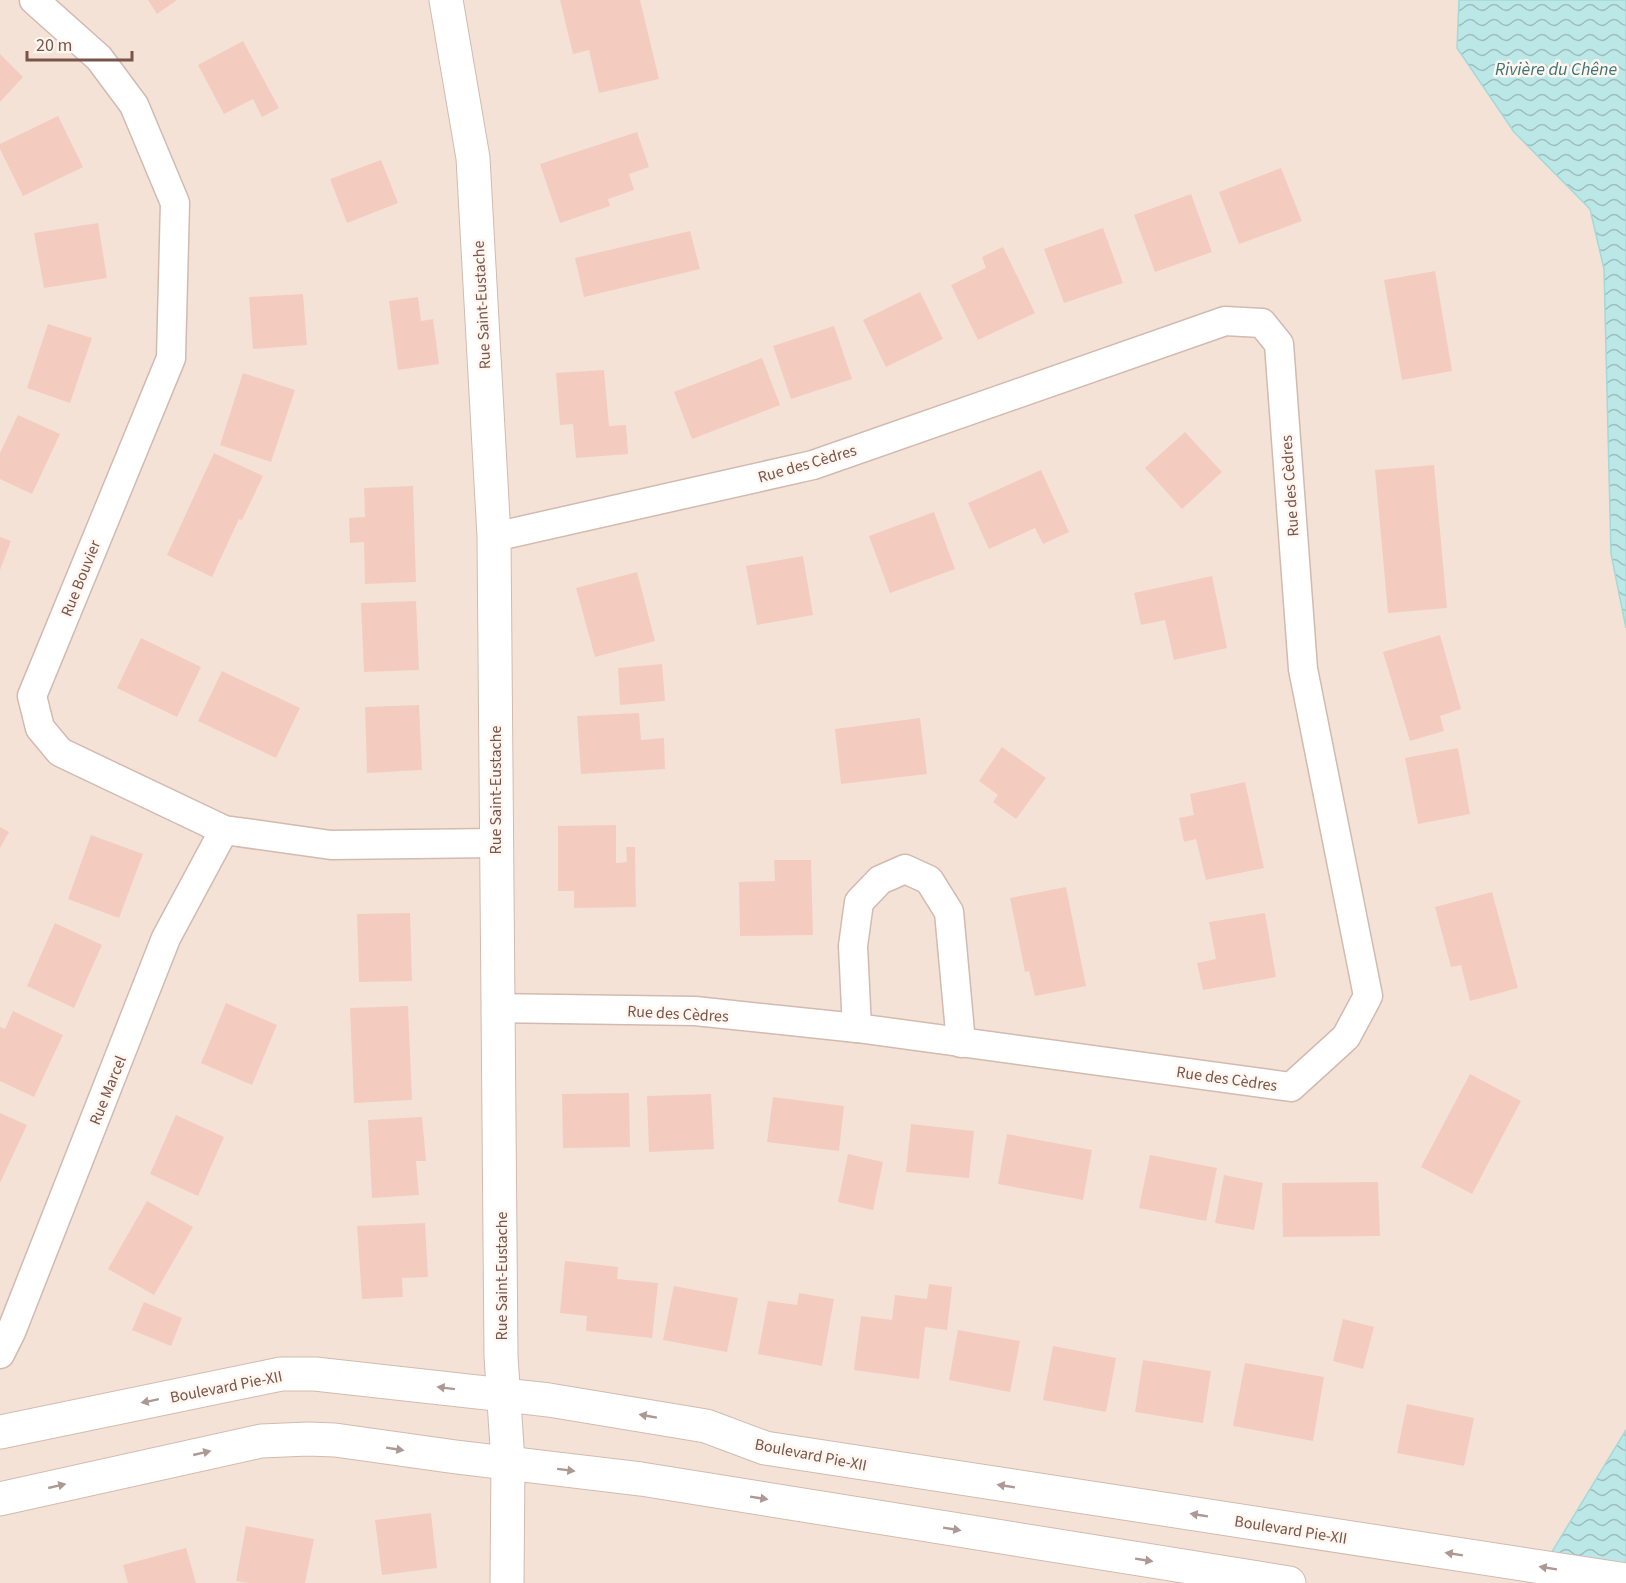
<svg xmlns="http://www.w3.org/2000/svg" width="1626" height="1583" viewBox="0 0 1626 1583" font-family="'Source Sans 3',sans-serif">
<defs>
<pattern id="water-waves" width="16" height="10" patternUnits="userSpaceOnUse" patternTransform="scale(1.5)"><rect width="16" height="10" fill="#bce7e7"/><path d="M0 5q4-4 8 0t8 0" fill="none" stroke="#9ebebd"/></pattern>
</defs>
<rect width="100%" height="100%" fill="#fdf2e8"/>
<path fill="#f5e2d6" d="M0,0h1459l-1,48 56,84 76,77 14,60 7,285 15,74v802l-93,153h-1533z"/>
<g fill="url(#water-waves)" stroke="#a2d9d9" stroke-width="1.5">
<path d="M1459,0h167v628l-15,-74 -7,-285 -14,-60 -76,-77 -57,-84z"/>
<path d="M1626,1430v153h-93z"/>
</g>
<g fill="#f3ccbf">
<path d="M148,0h29l-20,14z"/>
<path d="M560,0h80l19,79 -60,14 -10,-43 -16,4z"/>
<path d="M243,41l36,67 -17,9 -9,-18 -29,15 -26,-49z"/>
<path d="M0,54l23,23 -23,25z"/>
<path d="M58,116l25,51 -60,29 -23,-47v-5z"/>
<path d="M637,132l12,35 -20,7 5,16 -26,9 2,7 -50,17 -20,-59z"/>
<path d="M381,160l17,43 -51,20 -17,-44z"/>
<path d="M1281,168l21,53 -63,23 -20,-52z"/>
<path d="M1191,194l21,58 -57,20 -21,-57z"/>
<path d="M98,223l9,55 -63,10 -10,-55z"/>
<path d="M1103,228l20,55 -59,20 -20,-54z"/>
<path d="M690,231l10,38 -116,28 -9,-39z"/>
<path d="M1003,247l32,66 -57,27 -27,-55 35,-17 -4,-11z"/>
<path d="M1435,271l17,100 -50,9 -18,-100z"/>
<path d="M920,292l23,47 -57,28 -23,-47z"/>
<path d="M303,294l4,51 -54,4 -4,-52z"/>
<path d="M418,297l3,24 12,-2 6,45 -41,6 -9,-69z"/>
<path d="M48,324l44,14 -22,65 -43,-15z"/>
<path d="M834,326l18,53 -61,20 -18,-53z"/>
<path d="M762,358l18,47 -88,34 -18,-47z"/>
<path d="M604,370l5,56 17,-1 2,29 -52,4 -3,-34 -13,1 -4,-52z"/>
<path d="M243,373l52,17 -24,72 -51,-17z"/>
<path d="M18,415l42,19 -28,60 -32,-15v-26z"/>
<path d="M1185,432l37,40 -40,37 -37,-41z"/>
<path d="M214,453l49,23 -21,44 -3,-1 -27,58 -45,-22z"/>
<path d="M1434,465l13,143 -59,5 -13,-143z"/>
<path d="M1041,470l28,62 -26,12 -8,-16 -46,21 -21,-46z"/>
<path d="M413,486l3,96 -51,2 -1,-42 -14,1 -1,-25 16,-1 -1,-29z"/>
<path d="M934,512l21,57 -65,24 -21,-57z"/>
<path d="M0,537l11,4 -11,29z"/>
<path d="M803,556l10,59 -56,10 -11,-59z"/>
<path d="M637,572l18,69 -60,16 -19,-69z"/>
<path d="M1212,576l15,72 -53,12 -9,-40 -24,5 -7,-32z"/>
<path d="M416,601l3,69 -55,2 -3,-69z"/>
<path d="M1440,635l21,74 -21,7 4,15 -34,10 -27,-89z"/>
<path d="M141,638l60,29 -24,50 -60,-29z"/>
<path d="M662,664l3,37 -45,4 -2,-37z"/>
<path d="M222,671l78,37 -24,50 -78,-37z"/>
<path d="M419,705l3,65 -55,3 -2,-66z"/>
<path d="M639,713l2,27 23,-2 1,31 -84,5 -4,-58z"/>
<path d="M920,718l7,56 -86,10 -6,-55z"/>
<path d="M1002,747l44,31 -30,41 -23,-17 5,-7 -19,-14z"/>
<path d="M1458,748l12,66 -52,10 -13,-66z"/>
<path d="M1245,782l19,86 -58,12 -10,-41 -12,3 -5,-24 15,-3 -4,-21z"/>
<path d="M616,825v38l11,-1 -1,-15h9l1,60 -62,1v-17h-16v-65z"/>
<path d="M0,827l9,5 -9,16z"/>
<path d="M91,835l52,19 -24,64 -51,-19z"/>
<path d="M774,860h37l2,75 -73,1 -1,-54 36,-1z"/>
<path d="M1066,887l20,99 -51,10 -6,-25 -4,1 -15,-74z"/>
<path d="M1492,892l26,96 -48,13 -9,-36 -10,2 -16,-60z"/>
<path d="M410,913l2,68 -53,1 -2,-68z"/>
<path d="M1265,913l11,64 -73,13 -6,-27 19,-4 -7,-37z"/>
<path d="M55,923l47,22 -28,63 -47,-22z"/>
<path d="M226,1003l51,22 -25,60 -51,-22z"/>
<path d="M408,1006l4,94 -58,3 -4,-95z"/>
<path d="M13,1011l50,24 -29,62 -34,-16v-54l5,2z"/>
<path d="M1470,1074l51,27 -49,93 -51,-27z"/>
<path d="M629,1093l1,54 -67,1 -1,-54z"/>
<path d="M711,1094l3,55 -65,3 -2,-56z"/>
<path d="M773,1097l71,9 -5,45 -72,-9z"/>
<path d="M0,1113l27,12 -27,58z"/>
<path d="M176,1115l48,22 -26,59 -48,-22z"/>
<path d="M422,1117l4,44h-10l3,34 -47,3 -4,-78z"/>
<path d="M911,1124l63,7 -5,47 -63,-6z"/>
<path d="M1007,1134l85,16 -9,50 -85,-16z"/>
<path d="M848,1154l35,8 -10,48 -35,-8z"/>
<path d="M1150,1155l67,13 -11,53 -67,-13z"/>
<path d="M1224,1175l39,8 -9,47 -39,-7z"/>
<path d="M1378,1182l2,54 -97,1 -1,-54z"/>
<path d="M147,1201l46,26 -39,68 -46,-26z"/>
<path d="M425,1223l3,54 -26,1 1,19 -41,2 -5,-73z"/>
<path d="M565,1261l53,6 -1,12 41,4 -6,55 -66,-7 1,-15 -27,-3z"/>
<path d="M929,1284l23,3 -5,43 -22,-3 -6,52 -65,-9 7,-54 31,4 3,-25 32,4z"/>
<path d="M674,1286l64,12 -11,54 -64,-12z"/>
<path d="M799,1293l35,6 -12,67 -64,-12 10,-53 29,4z"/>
<path d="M144,1302l38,16 -11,28 -39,-16z"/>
<path d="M1343,1319l31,8 -11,42 -30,-8z"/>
<path d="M958,1330l62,11 -10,51 -61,-12z"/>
<path d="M1053,1346l63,12 -10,54 -63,-12z"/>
<path d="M1143,1360l68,11 -8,52 -68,-11z"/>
<path d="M1245,1363l79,14 -11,64 -80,-15z"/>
<path d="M1407,1404l67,14 -10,48 -67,-13z"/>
<path d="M431,1513l6,55 -55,7 -7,-55z"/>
<path d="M246,1526l68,13 -9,44h-57l-12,-2z"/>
<path d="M186,1548l10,35h-68l-5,-18z"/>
</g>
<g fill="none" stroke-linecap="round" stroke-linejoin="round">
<defs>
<g id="minor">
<path d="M34,0l65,58 35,47 41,98 -4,155 -139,338 8,32 20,24 164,78 107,15 165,-2"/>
<path d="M494,537l319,-72 412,-144 37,2 17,21 24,325 65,327 -22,41 -55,50 -434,-59 -162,-17 -196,-3"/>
<path d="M857,1028l-4,-82 6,-44 21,-22 25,-11 24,11 20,32 12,131"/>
<path d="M0,1354l11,-22 155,-394 58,-108"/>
</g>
<g id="tertiary">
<path d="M446,0l27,158 21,379 7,819 7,106 -1,121"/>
<path d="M0,1432l281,-58h34l234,26 157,26 59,22 861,132"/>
<path d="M0,1499l261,-58 47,-2 27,1 121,17 185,22 648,104"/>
</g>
</defs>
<use href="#minor" stroke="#d2bab0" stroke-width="31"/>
<use href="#tertiary" stroke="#d2bab0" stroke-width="35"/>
<use href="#minor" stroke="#fff" stroke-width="28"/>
<use href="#tertiary" stroke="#fff" stroke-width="33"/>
</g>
<defs><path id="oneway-solid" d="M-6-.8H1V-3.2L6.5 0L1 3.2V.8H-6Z" transform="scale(1.5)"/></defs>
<g fill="#ae9893">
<use href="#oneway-solid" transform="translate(446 1388) rotate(-173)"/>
<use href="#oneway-solid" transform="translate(150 1401) rotate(168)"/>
<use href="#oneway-solid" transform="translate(648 1416) rotate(-170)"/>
<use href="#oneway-solid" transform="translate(395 1449) rotate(9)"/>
<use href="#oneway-solid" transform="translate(202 1453) rotate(-13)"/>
<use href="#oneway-solid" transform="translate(566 1470) rotate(7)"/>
<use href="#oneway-solid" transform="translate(57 1486) rotate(-13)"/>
<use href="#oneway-solid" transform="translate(1006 1486) rotate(-171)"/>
<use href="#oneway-solid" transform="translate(759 1498) rotate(9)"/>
<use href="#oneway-solid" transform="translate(1199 1515) rotate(-171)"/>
<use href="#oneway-solid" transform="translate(952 1529) rotate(9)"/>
<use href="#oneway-solid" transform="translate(1454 1554) rotate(-171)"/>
<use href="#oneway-solid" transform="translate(1144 1560) rotate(9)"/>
<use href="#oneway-solid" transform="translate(1548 1568) rotate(-171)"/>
</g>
<g text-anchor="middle" stroke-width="5" stroke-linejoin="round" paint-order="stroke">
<g font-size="16" fill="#78544b" stroke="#fff6ef">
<text transform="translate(481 305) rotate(-93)" y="6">Rue Saint-Eustache</text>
<text transform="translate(807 463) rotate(-16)" y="6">Rue des Cèdres</text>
<text transform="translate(1289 486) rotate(-94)" y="6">Rue des Cèdres</text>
<text transform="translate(80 578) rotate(-68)" y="6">Rue Bouvier</text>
<text transform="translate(495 790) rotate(-90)" y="6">Rue Saint-Eustache</text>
<text transform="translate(678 1013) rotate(3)" y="6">Rue des Cèdres</text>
<text transform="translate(1227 1078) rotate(8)" y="6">Rue des Cèdres</text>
<text transform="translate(107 1090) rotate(-68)" y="6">Rue Marcel</text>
<text transform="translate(501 1276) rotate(-90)" y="6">Rue Saint-Eustache</text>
<text transform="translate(226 1386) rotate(-11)" y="6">Boulevard Pie-XII</text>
<text transform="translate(811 1454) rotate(11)" y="6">Boulevard Pie-XII</text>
<text transform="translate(1291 1529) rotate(9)" y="6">Boulevard Pie-XII</text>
</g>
<g font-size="18" font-style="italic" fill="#3b7576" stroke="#fff6ef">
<text x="1556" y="75">Rivière du Chêne</text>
</g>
</g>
<path d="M27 51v9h105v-9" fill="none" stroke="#78544b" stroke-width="3"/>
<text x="36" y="51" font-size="18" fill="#78544b" stroke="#fff6ef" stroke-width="4.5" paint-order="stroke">20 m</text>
</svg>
